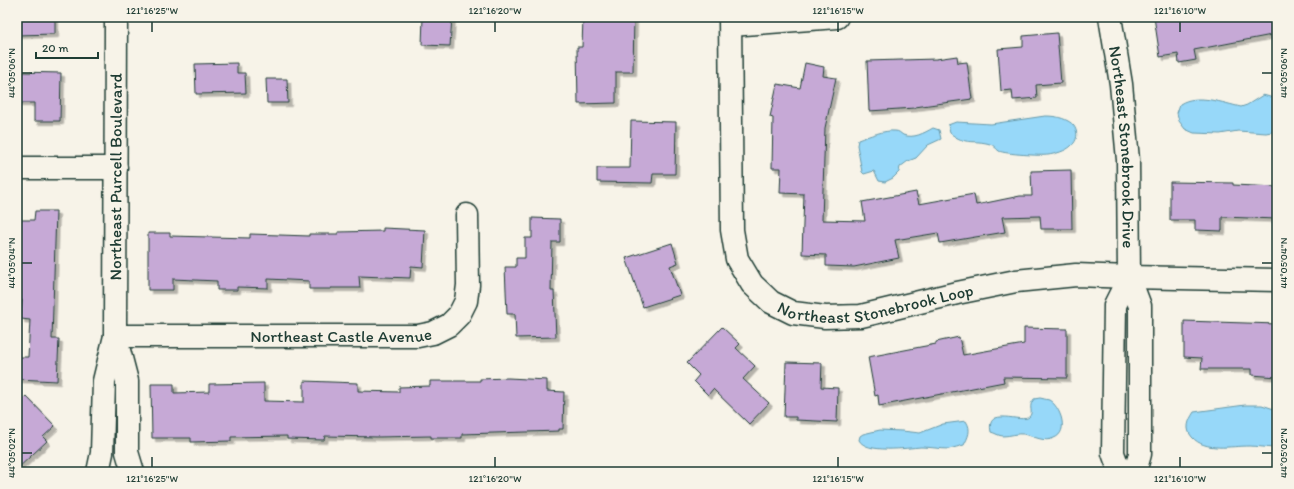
<svg xmlns="http://www.w3.org/2000/svg" width="1294" height="489" viewBox="0 0 1294 489" font-family="Itim,sans-serif">
<defs>
<filter id="shadow"><feDropShadow dx="3.5" dy="3.5" stdDeviation="0" flood-color="#0004"/></filter>
</defs>
<rect width="100%" height="100%" fill="#f7f3e8"/>
<filter id="ink" filterUnits="userSpaceOnUse"><feTurbulence type="fractalNoise" baseFrequency=".025" numOctaves="2"/><feDisplacementMap in="SourceGraphic" scale="8" xChannelSelector="R" yChannelSelector="G"/><feConvolveMatrix kernelMatrix="1 2 1 2 8 2 1 2 1" color-interpolation-filters="sRGB"/></filter>
<g filter="url(#ink)">
<g fill="#97d8f9" stroke="#679aaa">
<path d="M1263,95l14,4v32l-11,2 -28,-2 -18,3 -26,-1 -9,-4 -6,-8 -2,-8 3,-9c17,-11 43,-1 61,3l6,-2z"/>
<path d="M1045,116c8,0 16,1 23,5 10,5 12,18 3,25 -5,5 -16,8 -23,9 -7,1 -43,-1 -49,-4 -3,-2 -5,-6 -9,-7 -17,-5 -24,2 -40,-11l-2,-8 8,-3 35,2z"/>
<path d="M933,128l6,2 2,9 -13,6 -12,13 -8,3 -8,6 -1,5 -6,6 -8,4 -6,-1 -5,-10 -10,3 -2,-2 -5,-27 1,-5c11,-4 26,-10 37,-9 4,0 5,2 8,4 11,4 21,-2 30,-7z"/>
<path d="M1040,398c3,1 6,1 9,2 11,6 21,32 5,38 -9,5 -21,-2 -30,-4 -7,-1 -14,2 -21,2 -4,0 -8,-3 -12,-4 -6,-27 31,-8 38,-15 4,-4 1,-8 2,-12 0,-2 2,-4 3,-6z"/>
<path d="M1245,405h17l15,5v38c-9,0 -19,-2 -28,-2 -18,0 -44,6 -57,-9 -7,-8 -4,-16 2,-25z"/>
<path d="M966,421c6,9 2,16 -2,24 -5,1 -10,3 -15,4 -9,0 -19,-2 -28,-2 -14,1 -55,7 -62,-7l1,-4 3,-2 17,-4 22,1 18,2 23,-9z"/>
</g>
<g fill="#c6a9d6" stroke="#1f3d34" filter="url(#shadow)">
<path d="M17,17h38v17l-38,1z"/>
<path d="M423,17h29l-2,29 -28,-1z"/>
<path d="M583,17h51l-1,55h-17v31l-38,1 -1,-57h5z"/>
<path d="M1154,17h123v17l-83,16 2,10 -17,3 -1,-9 -18,3z"/>
<path d="M1057,33l4,50 -25,2 1,13 -24,2 -1,-10 -11,1 -3,-42 25,-2v-11z"/>
<path d="M957,56l1,7 9,-1 5,37 -57,8v1l-46,3 -2,-50 69,-2z"/>
<path d="M237,63v10h8l1,20 -50,1 -1,-30z"/>
<path d="M805,63l19,4 -1,9 13,2 -11,50 -3,92 43,1 -3,-19 54,-10 3,12 55,-10 2,11 44,-9h12l-1,-25 40,-1 1,59h-31l-1,-13 -38,1 3,15 -65,11 -2,-10 -43,7 4,18 -45,9 -28,-1v-11l-24,-1 2,-60 -24,-1 1,-25h-9l1,-50 -3,-1 7,-33 23,4z"/>
<path d="M17,72l44,1 -1,48h-26v-18h-17z"/>
<path d="M266,79h21l1,24h-21z"/>
<path d="M631,121l45,1 -1,52h-22l-1,9 -55,-1v-14h33z"/>
<path d="M1170,182l63,1v2l44,2v32l-55,-2v14l-27,-1v-10h-25z"/>
<path d="M35,211h21l-4,128h7l-2,42 -40,-2v-22h11l2,-37 -9,-1 1,-19h-5l1,-80h16z"/>
<path d="M532,218l28,1v23h-8l-1,49h3l2,46 -40,1 -1,-24h-8l-2,-47h11v-9h9v-20h7z"/>
<path d="M383,228l42,2 -2,37 -12,-1 -1,12 -51,-2 1,12h-29v1h-22v-8l-41,-2v9l-31,-1v3h-20v-9l-44,-2v11h-25v-57h22v3l80,2v-4l59,2v-2h29v-2l45,-1z"/>
<path d="M672,243l6,20 -8,3 10,29 -37,12 -17,-49z"/>
<path d="M1184,321l93,3v53l-25,-2v-6h-51l1,-11 -18,-1z"/>
<path d="M722,327l18,17 -4,4 19,18 -12,13 26,24 -20,21 -36,-35 -5,6 -14,-14 5,-6 -12,-12z"/>
<path d="M1024,328l43,1v49l-64,-1 1,5 -125,24 -1,-11 -3,1 -7,-39 68,-13v-2l23,-5 4,18 61,-11z"/>
<path d="M786,362l36,1 -1,24 17,1 -1,34 -41,-2v-3h-12z"/>
<path d="M508,378l39,2v11l17,1 -1,37h-4v2l-97,3v4h-31v-2l-53,1 -53,-1 -1,4 -37,-1v-3l-56,1v4l-40,1v-4h-39l-1,-54h23v9l35,-1v-8l55,-1v18l40,1v-21l54,2v8l41,1v-5l31,-1v-5h50v-2z"/>
<path d="M26,396l29,30 -12,11 4,4 -30,28v-65z"/>
</g>
<g fill="none" stroke-linecap="round" stroke-linejoin="round">
<defs>
<g id="minor">
<path id="s1" d="M730,17l2,213 5,29 15,25 19,18 22,11 32,4 36,-1 96,-23 59,-12 60,-6 53,2 148,3"/>
<path id="s2" d="M1110,17l11,67 7,76 1,117 11,29v148l-5,18"/>
<path d="M731,25l106,-8"/>
<path d="M17,168h99"/>
<path id="s3" d="M115,336h303l15,-3 16,-8 10,-10 7,-14 2,-16 -1,-70"/>
<path d="M116,339l11,42v71l6,20"/>
<path id="s4" d="M98,472l4,-19 2,-72 11,-45 1,-319"/>
<path d="M1120,472l-7,-19 2,-148 14,-28"/>
</g>
</defs>
<use href="#minor" stroke="#1f3d34" stroke-width="25"/>
<use href="#minor" stroke="#f7f3e8" stroke-width="22"/>
</g>
</g>
<path fill="none" stroke="#1f3d34" stroke-width="1.5" d="M152,22v10M495,22v10M838,22v10M1180,22v10M22,73h10M1262,73h10M22,263h10M1262,263h10M22,453h10M1262,453h10M152,457v10M495,457v10M838,457v10M1180,457v10"/>
<g text-anchor="middle" stroke-width="3" stroke-linejoin="round" paint-order="stroke">
<g font-size="17" fill="#1f3d34" stroke="#f7f3e8">
<text dy="6" stroke="none"><textPath href="#s2" startOffset="131">Northeast Stonebrook Drive</textPath></text>
<text dy="6" stroke="none"><textPath href="#s4" startOffset="297">Northeast Purcell Boulevard</textPath></text>
<text dy="6" stroke="none"><textPath href="#s1" startOffset="406">Northeast Stonebrook Loop</textPath></text>
<text dy="6" stroke="none"><textPath href="#s3" startOffset="226">Northeast Castle Avenue</textPath></text>
</g>
</g>
<rect width="1294" height="489" fill="none" stroke="#f7f3e8" stroke-width="44"/>
<path d="M36 52v6h62v-6" fill="none" stroke="#1f3d34" stroke-width="2"/>
<text x="42" y="52" font-size="12" fill="#1f3d34" stroke="#f7f3e8" stroke-width="3" paint-order="stroke">20 m</text>
<rect x="22" y="22" width="1250" height="445" fill="none" stroke="#1f3d34" stroke-width="1.5"/>
<g font-size="10" text-anchor="middle" fill="#1f3d34">
<text x="152" y="14">121°16'25"W</text>
<text x="495" y="14">121°16'20"W</text>
<text x="838" y="14">121°16'15"W</text>
<text x="1180" y="14">121°16'10"W</text>
<text transform="translate(11 73) rotate(-90)" y="4">44°05'06"N</text>
<text transform="translate(1283 73) rotate(-90)" y="4">44°05'06"N</text>
<text transform="translate(11 263) rotate(-90)" y="4">44°05'04"N</text>
<text transform="translate(1283 263) rotate(-90)" y="4">44°05'04"N</text>
<text transform="translate(11 453) rotate(-90)" y="4">44°05'02"N</text>
<text transform="translate(1283 453) rotate(-90)" y="4">44°05'02"N</text>
<text x="152" y="482">121°16'25"W</text>
<text x="495" y="482">121°16'20"W</text>
<text x="838" y="482">121°16'15"W</text>
<text x="1180" y="482">121°16'10"W</text>
</g>
</svg>
